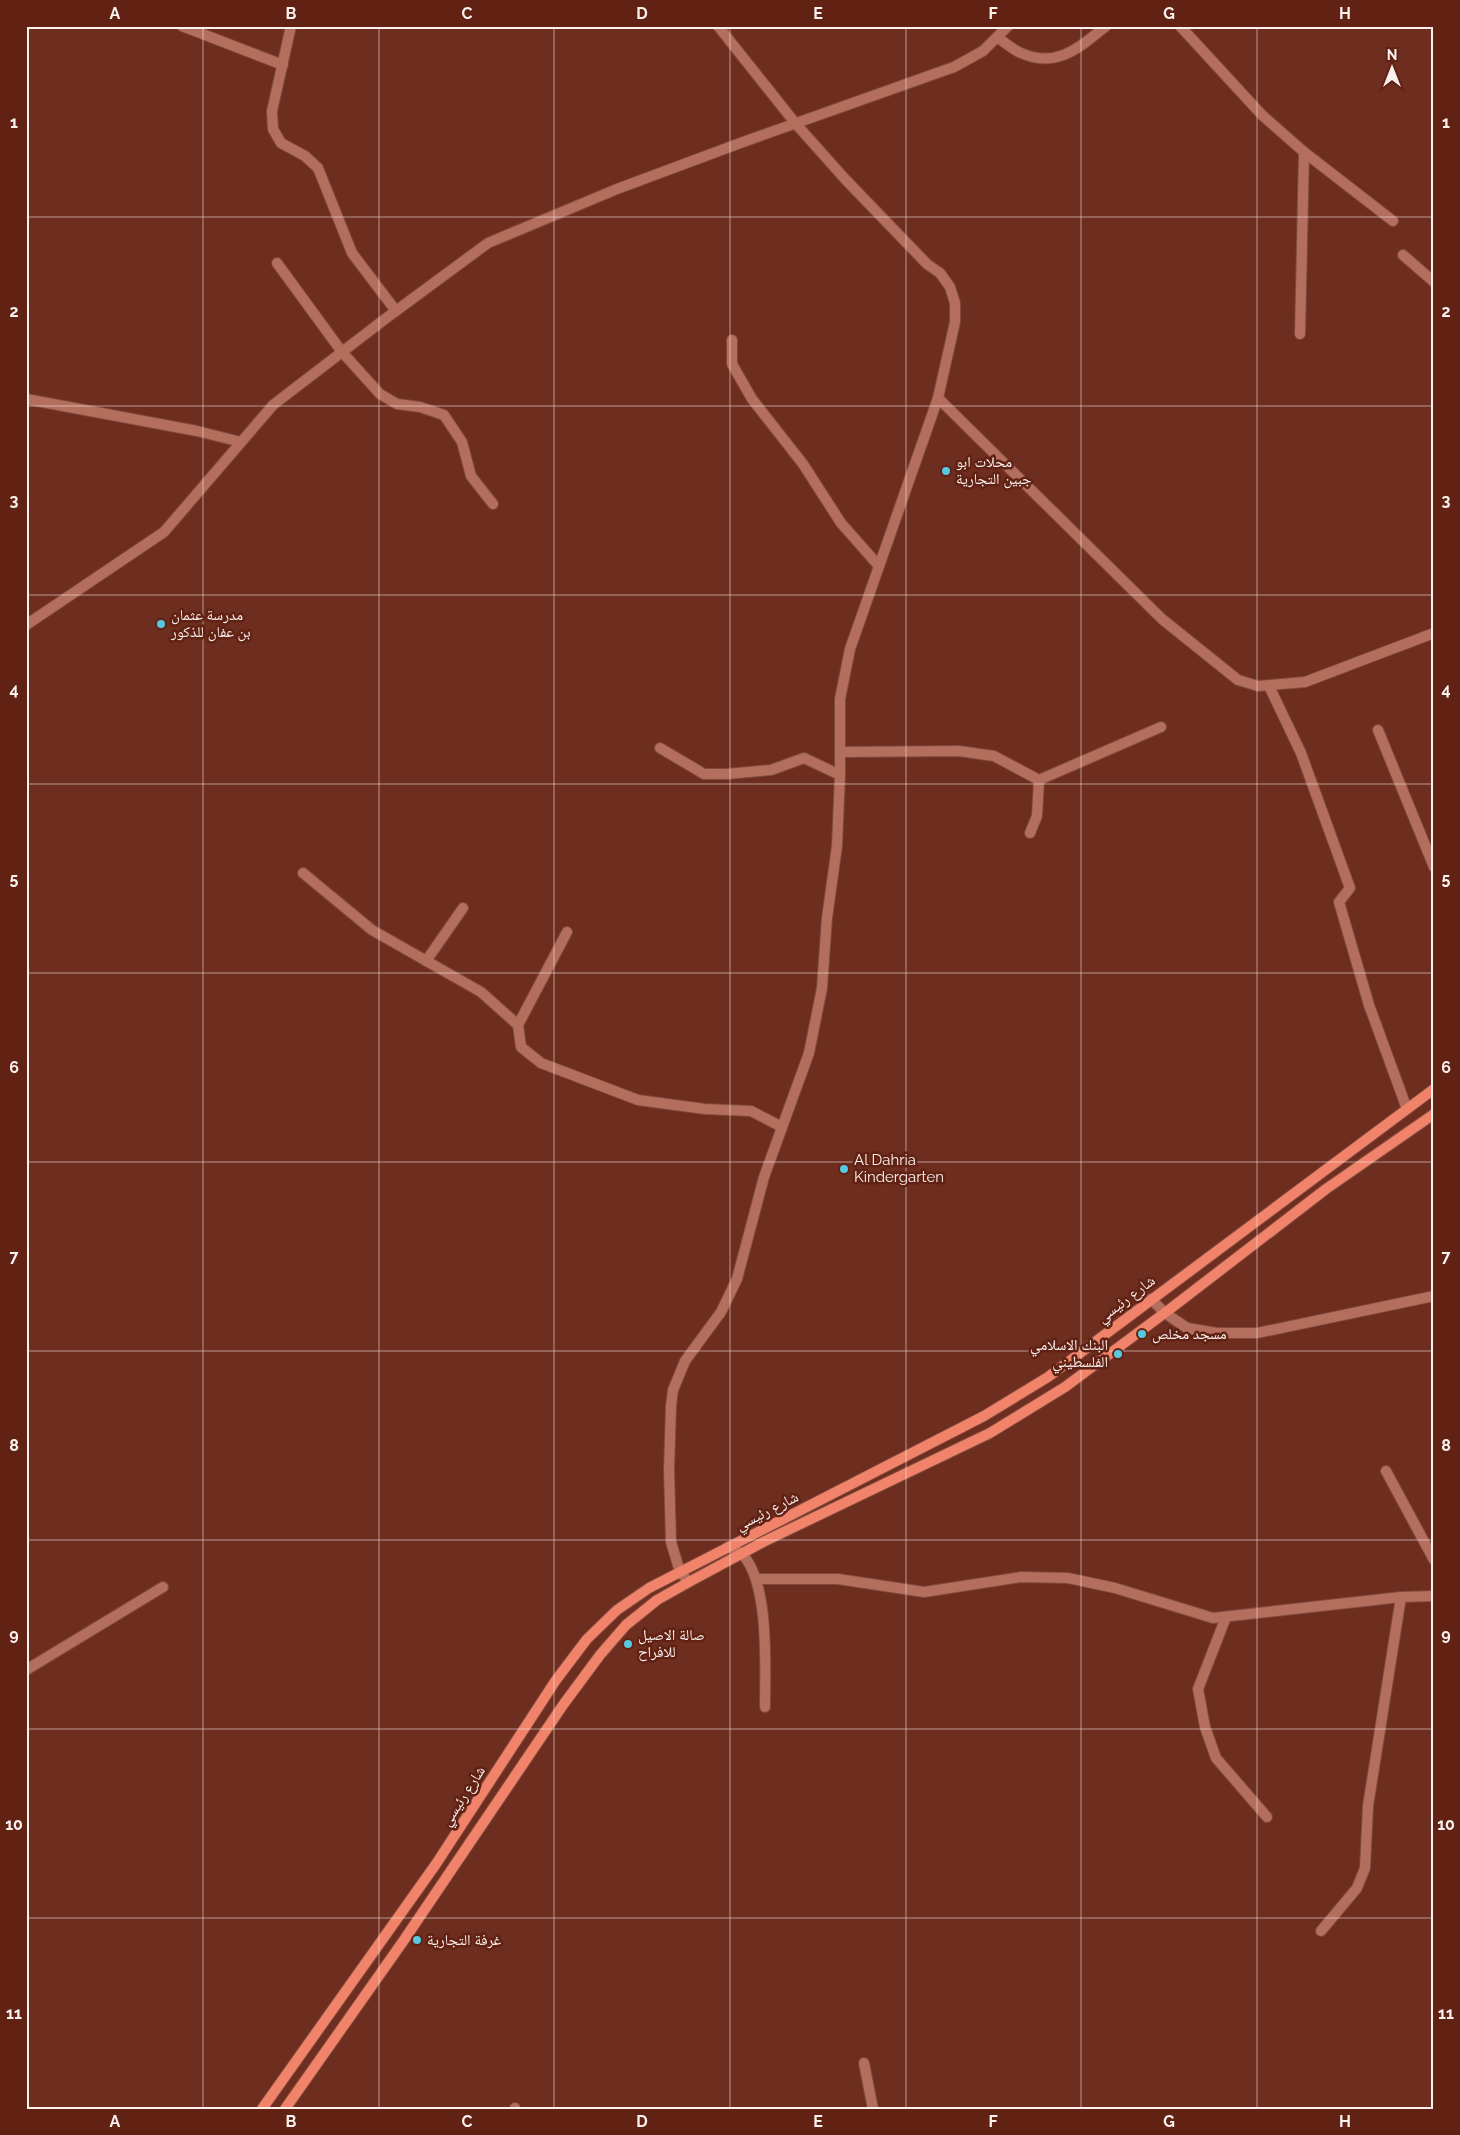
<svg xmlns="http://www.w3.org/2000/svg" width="1460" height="2135" viewBox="0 0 1460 2135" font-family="Raleway,'Noto Naskh Arabic',sans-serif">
<rect width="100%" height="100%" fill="#6d2d1f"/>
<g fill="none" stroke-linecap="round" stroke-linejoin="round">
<defs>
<g id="service">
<path d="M277,263l65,89"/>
<path d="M426,961l37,-53"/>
<path d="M518,1025l49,-93"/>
<path d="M1386,1471l48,89"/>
</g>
<g id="minor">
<path d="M182,26l101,39"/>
<path d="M291,26l-19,85 1,18 8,14 24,13 13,12 34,85 44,58"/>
<path d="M1180,26l82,89 42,37 89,69"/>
<path d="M998,38c8,5 15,12 23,15 36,16 59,-6 85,-27"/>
<path d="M1403,255l31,27"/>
<path d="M1300,334l4,-182"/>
<path d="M732,340v24l20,35 51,65 38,59 37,42"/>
<path d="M342,352l38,42 17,10 23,3 24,8 18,27 9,34 22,28"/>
<path d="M938,398l224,221 76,61 20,6 47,-4 129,-49"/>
<path d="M26,399l171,32 44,11"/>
<path d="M26,625l138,-93 109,-127 112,-86 103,-76 129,-54 126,-47 211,-75 29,-16 25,-25"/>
<path d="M1269,686l32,67 49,135 -11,14 30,103 38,104"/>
<path d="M1378,730l56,137"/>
<path d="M660,748l44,26h22l45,-4 33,-12 36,17"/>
<path d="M840,752l119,-1 35,5 45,24 -2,36 -7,17"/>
<path d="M1039,780l122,-53"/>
<path d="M303,873l69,57 109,62 37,33 3,22 20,16 97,37 67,9 46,2 31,16"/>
<path d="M1151,1299l14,14 22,15 30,5h40l177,-37"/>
<path d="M728,1547c5,2 11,4 14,7 28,29 23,115 23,153"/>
<path d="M757,1579h81l86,13 97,-15 47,1 47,10 98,30 188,-21 33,-1"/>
<path d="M689,1582l-9,-10 -9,-30 -2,-72 2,-64 2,-16 12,-29 36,-49 16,-33 27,-102 45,-124 13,-65 5,-70 10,-72 3,-71v-76l10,-50 88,-251 17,-76v-19l-5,-16 -10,-14 -13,-9 -82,-85 -49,-55 -78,-98"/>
<path d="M1226,1617l-28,72 7,38 11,31 51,59"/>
<path d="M26,1670l137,-83"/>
<path d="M1321,1931l36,-43 8,-20 3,-62 33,-209"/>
<path d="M864,2063l9,46"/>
<path d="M515,2108v1"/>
</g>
<g id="secondary">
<path d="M262,2109l174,-245 120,-184 31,-41 30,-29 32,-22 335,-172 64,-39 386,-288"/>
<path d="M285,2109l119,-169 159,-235 37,-50 26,-30 31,-25 32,-18 76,-41 225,-108 75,-46 105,-78 156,-120 108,-75"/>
</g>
</defs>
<use href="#service" stroke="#81493c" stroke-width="12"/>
<use href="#minor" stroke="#81493c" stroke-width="12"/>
<use href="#secondary" stroke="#81493c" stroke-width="12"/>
<use href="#service" stroke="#b46e5e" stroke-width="10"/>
<use href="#minor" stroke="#b46e5e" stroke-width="10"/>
<use href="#secondary" stroke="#f0836a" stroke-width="10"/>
</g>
<path fill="none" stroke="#fbf2f0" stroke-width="1" stroke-opacity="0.55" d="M203,26v2083M379,26v2083M554,26v2083M730,26v2083M906,26v2083M1081,26v2083M1257,26v2083M26,217h1408M26,406h1408M26,595h1408M26,784h1408M26,973h1408M26,1162h1408M26,1351h1408M26,1540h1408M26,1729h1408M26,1918h1408"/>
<g fill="#56c9e1" stroke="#612214" stroke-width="2">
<circle cx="946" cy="471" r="5"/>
<circle cx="161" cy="624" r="5"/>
<circle cx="844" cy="1169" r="5"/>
<circle cx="1142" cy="1334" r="5"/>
<circle cx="1118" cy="1354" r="5"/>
<circle cx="628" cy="1644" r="5"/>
<circle cx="417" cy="1940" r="5"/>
</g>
<g text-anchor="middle" stroke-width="5" stroke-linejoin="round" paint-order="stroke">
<g font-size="15" fill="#fbf2f0" stroke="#612214" text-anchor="start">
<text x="956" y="467">محلات ابو<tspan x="956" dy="17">جبين التجارية</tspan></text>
<text x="171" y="620">مدرسة عثمان<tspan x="171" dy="17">بن عفان للذكور</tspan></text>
<text x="854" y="1165">Al Dahria<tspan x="854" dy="17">Kindergarten</tspan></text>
<text x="1152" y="1339">مسجد مخلص</text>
<text x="1108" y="1350" text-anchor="end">البنك الاسلامي<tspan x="1108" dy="17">الفلسطيني</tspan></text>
<text x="638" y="1640">صالة الاصيل<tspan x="638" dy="17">للافراح</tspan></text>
<text x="427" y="1945">غرفة التجارية</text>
</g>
<g font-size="15" fill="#fbf2f0" stroke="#612214">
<text transform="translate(1126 1299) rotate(-37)" y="5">شارع رئيسي</text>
<text transform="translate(767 1511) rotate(-27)" y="5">شارع رئيسي</text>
<text transform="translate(463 1796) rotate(-57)" y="5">شارع رئيسي</text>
</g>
</g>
<rect width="1460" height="2135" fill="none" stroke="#612214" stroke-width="55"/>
<g transform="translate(1392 68)" stroke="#612214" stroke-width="4" paint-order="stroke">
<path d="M0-4L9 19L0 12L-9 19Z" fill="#fbf2f0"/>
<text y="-8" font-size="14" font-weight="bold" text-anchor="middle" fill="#fbf2f0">N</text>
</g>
<rect x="28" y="28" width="1404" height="2080" fill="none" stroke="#fbf2f0" stroke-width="2"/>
<g font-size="16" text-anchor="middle" font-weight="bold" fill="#fbf2f0">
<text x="115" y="19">A</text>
<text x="291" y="19">B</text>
<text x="467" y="19">C</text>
<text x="642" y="19">D</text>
<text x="818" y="19">E</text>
<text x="993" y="19">F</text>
<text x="1169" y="19">G</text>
<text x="1345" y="19">H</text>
<text x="14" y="128">1</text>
<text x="1446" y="128">1</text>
<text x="14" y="317">2</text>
<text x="1446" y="317">2</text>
<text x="14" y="506">3</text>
<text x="1446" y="506">3</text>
<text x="14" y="695">4</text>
<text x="1446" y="695">4</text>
<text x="14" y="884">5</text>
<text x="1446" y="884">5</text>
<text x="14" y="1073">6</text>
<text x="1446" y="1073">6</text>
<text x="14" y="1262">7</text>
<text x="1446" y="1262">7</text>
<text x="14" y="1451">8</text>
<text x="1446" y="1451">8</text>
<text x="14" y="1640">9</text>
<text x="1446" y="1640">9</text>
<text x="14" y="1830">10</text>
<text x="1446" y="1830">10</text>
<text x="14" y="2019">11</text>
<text x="1446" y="2019">11</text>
<text x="115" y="2127">A</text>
<text x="291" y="2127">B</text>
<text x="467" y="2127">C</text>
<text x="642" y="2127">D</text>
<text x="818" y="2127">E</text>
<text x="993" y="2127">F</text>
<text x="1169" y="2127">G</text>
<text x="1345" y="2127">H</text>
</g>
</svg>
